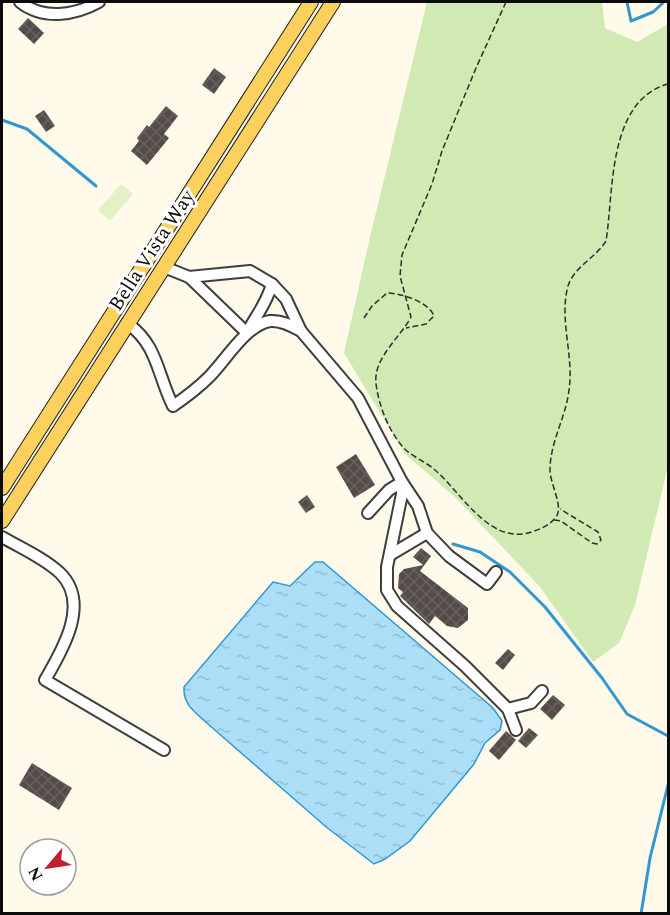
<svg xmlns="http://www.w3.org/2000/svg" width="670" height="915" viewBox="0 0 670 915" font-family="Spectral,serif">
<defs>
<pattern id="water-ripples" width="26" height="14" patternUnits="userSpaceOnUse" patternTransform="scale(1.5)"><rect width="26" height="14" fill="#addef8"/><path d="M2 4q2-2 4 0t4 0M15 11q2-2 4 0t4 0" fill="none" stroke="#94bdd3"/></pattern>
<pattern id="building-cross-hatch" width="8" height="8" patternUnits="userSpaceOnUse" patternTransform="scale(1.5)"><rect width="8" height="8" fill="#544c48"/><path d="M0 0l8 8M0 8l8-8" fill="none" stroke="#68615e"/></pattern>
</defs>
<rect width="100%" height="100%" fill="#fffaea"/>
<path fill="#d1eab3" d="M427,2h175l3,26 32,14 31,-18v442l-33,139 -16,38 -26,19 -53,-75 -85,-90 -50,-43 -61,-101 26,-116z"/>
<path fill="#e3f1c5" d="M121,184l12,10 -23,27 -12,-11z"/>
<path fill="url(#water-ripples)" stroke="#3297d0" stroke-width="1.5" d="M315,562h8l170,146 9,13 -2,9 -15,13 -11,21 -64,77 -25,18 -11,5 -49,-38 -117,-102c-13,-12 -25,-19 -24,-37l89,-105 17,4z"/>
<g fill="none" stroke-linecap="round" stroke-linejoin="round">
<g stroke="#3297d0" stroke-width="3">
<path d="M627,2l4,19 22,-9 11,-10"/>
<path d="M2,120l25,9 69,57"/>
<path d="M453,544l27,8 30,20 35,35 57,71 25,36 41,22"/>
<path d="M641,914l9,-56 18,-73"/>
</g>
</g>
<g fill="url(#building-cross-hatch)">
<path d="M28,18l16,15 -10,11 -16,-15z"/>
<path d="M214,68l12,9 -12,17 -12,-9z"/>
<path d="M166,106l12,10 -14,18 5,4 -22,27 -16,-14 8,-10 -2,-3 10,-13 2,2z"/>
<path d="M44,110l11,16 -9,6 -11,-16z"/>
<path d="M356,454l19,31 -21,13 -18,-31z"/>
<path d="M307,495l8,12 -9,6 -8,-11z"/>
<path d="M421,548l10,8 -11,15 48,37v12l-10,8 -11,-2 -12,-10 -6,8 -29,-28 3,-4 -5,-4 1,-14 5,-5 19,-4 -10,-8z"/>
<path d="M508,649l7,6 -12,15 -8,-7z"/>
<path d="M553,695l12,10 -13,15 -12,-11z"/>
<path d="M529,728l9,7 -12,13 -8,-7z"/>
<path d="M506,731l10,9 -17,20 -10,-9z"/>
<path d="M32,763l40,25 -13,22 -40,-25z"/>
</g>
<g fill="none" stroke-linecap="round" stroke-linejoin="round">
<defs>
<g id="minor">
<path d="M20,2c23,18 54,14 79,0"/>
<path d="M164,267l25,10 61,-6 22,13 14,15 15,32 57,67 44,84v12l-15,73v23l10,16 68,60 43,43 23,-6 11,-12"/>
<path d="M189,277l58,56c9,-18 19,-28 25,-49"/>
<path d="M127,323c31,22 30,51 46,83 13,-9 25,-18 36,-29 17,-17 37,-52 61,-56 11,-1 22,5 31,10"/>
<path d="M368,513l21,-23 13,-8 16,24 9,27 22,23 38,28 9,-12"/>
<path d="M2,537c19,11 42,21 58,36 31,30 2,78 -15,107l119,70"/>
<path d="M390,555l37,-22"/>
<path d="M508,709l8,21"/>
</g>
<g id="major">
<path d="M2,488l309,-486"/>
<path d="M2,521l331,-519"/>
</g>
</defs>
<use href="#minor" stroke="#3e3e3e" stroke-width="14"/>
<use href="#major" stroke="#1c1c1c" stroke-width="16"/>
<g stroke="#2d2d2d" stroke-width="1.5" stroke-dasharray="6 3" stroke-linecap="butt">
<path d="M506,2l-30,66 -34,83 -10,33 -30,71 -2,21 11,41c-11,21 -38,41 -35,67 3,22 12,45 26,62 8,10 23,15 33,24 26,22 53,73 93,63 11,-3 21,-7 28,-16 8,-10 -6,-33 -6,-47 0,-28 16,-53 19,-80 5,-33 -9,-67 -2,-100 4,-22 28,-31 39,-49 8,-49 1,-140 62,-157"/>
<path d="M364,318l8,-12 15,-13c14,0 42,9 47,23l-8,8 -20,4"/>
<path d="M554,520l7,1 31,22 5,1 4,-4 -3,-8 -38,-23"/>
</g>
<use href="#minor" stroke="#fff" stroke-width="10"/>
<use href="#major" stroke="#fcd05d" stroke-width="14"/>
</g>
<g text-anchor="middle" stroke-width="6" stroke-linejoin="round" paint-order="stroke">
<g font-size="20" fill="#0b0b0b" stroke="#fff">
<text transform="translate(151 250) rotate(-57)" y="7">Bella Vista Way</text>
</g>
</g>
<rect width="670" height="915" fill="none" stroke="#0b0b0b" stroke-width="6"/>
<g transform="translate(48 867) rotate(241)"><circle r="28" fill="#ffffff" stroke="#9d9d9d" stroke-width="1.5"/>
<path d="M0-4.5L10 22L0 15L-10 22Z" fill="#be212d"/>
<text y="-9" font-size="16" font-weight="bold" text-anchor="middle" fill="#0b0b0b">N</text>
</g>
</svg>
